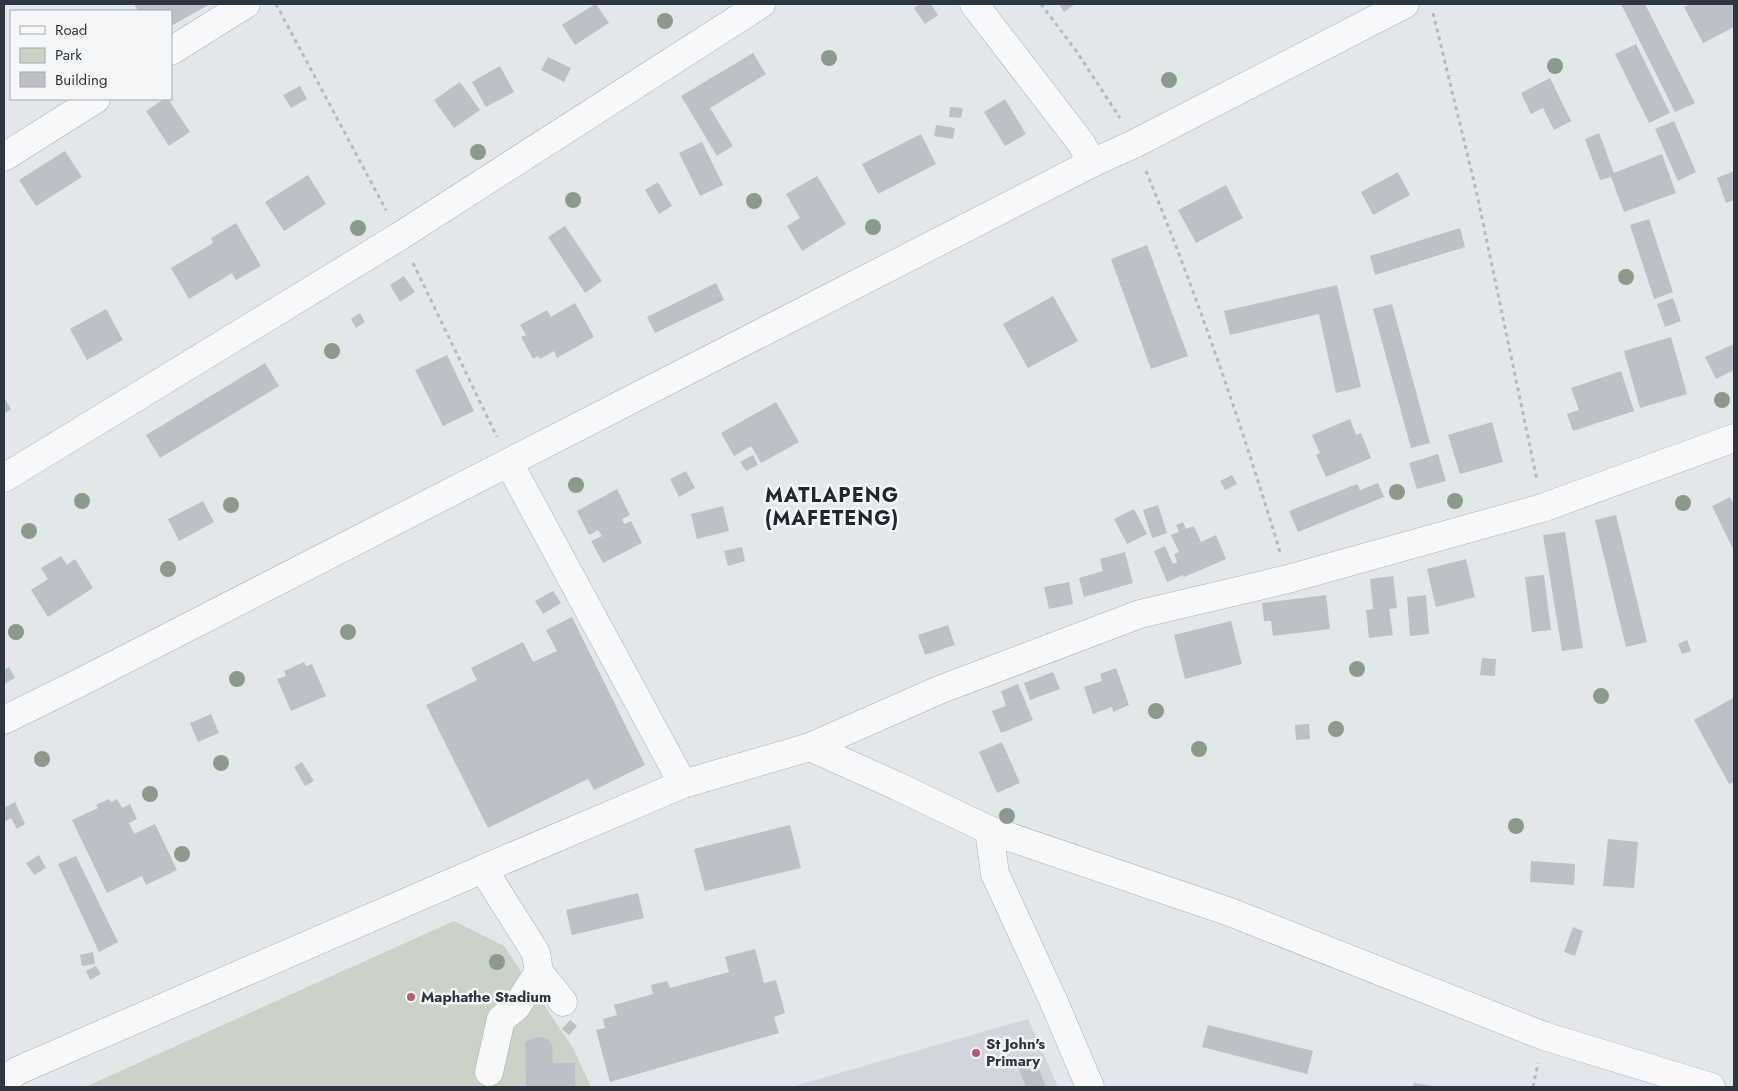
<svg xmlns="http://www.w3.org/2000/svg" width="1738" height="1091" viewBox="0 0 1738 1091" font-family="Jost,sans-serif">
<rect width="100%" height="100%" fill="#e4e7ea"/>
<path fill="#d2d6dc" d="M1028,1019l30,68h-267z"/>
<path fill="#cad3c6" d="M454,921l50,25 69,102 18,39h-506z"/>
<g fill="#bcc1c7">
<path d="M134,4h76l-39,22v-15h-33z"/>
<path d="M595,4h1l13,19 -34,22 -13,-20z"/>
<path d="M920,4h11l7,11 -13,9 -11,-16z"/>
<path d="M1059,4h16l-11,8z"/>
<path d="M1621,4h24l50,99 -20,9z"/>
<path d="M1691,4h43v23l-31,16 -19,-36z"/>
<path d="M1636,44l34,69 -21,10 -34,-69z"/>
<path d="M753,53l13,21 -56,34 23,38 -16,10 -36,-60z"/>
<path d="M548,57l23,11 -7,14 -23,-12z"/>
<path d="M500,66l14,26 -28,15 -14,-25z"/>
<path d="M1550,78l21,43 -17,9 -11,-22 -12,6 -10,-21z"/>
<path d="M460,82l20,28 -26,18 -20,-28z"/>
<path d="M300,86l7,13 -16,9 -8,-13z"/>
<path d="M164,99h4l22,33 -21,14 -23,-35z"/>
<path d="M1005,99l21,35 -21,12 -21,-34z"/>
<path d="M950,107l13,1 -2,10 -12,-1z"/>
<path d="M1674,121l22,51 -18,9 -23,-52z"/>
<path d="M936,125l19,3 -2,11 -19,-3z"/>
<path d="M1599,133l15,40 48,-19 14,39 -52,19 -13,-35 -11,3 -15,-41z"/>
<path d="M921,134l15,30 -58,30 -16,-30z"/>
<path d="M702,142l21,43 -23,11 -21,-43z"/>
<path d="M65,151l17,26 -46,29 -17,-26z"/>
<path d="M1734,171v29l-8,3 -9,-25z"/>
<path d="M1398,172l12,23 -37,20 -12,-23z"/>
<path d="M308,175l18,29 -42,27 -19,-29z"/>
<path d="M817,176l29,48 -44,27 -15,-25 13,-8 -14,-24z"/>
<path d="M658,182l14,24 -13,8 -14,-24z"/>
<path d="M1226,185l17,33 -47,25 -18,-33z"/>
<path d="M1649,219l24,73 -19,7 -24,-74z"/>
<path d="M236,223l25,43 -25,14 -4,-7 -43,26 -18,-31 42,-25 -2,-5z"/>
<path d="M565,226l37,55 -17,12 -37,-56z"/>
<path d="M1460,228l5,19 -90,28 -5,-19z"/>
<path d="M1147,245l41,111 -37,13 -40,-110z"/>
<path d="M404,276l11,16 -15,10 -10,-17z"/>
<path d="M716,283l8,17 -69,33 -8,-16z"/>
<path d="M1337,285l24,102 -25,6 -17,-79 -89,21 -6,-24z"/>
<path d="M1053,296l25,45 -50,27 -25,-44z"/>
<path d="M1673,298l8,23 -16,6 -8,-23z"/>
<path d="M575,303l19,34 -37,21 -3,-7 -14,8 -2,-3 -5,3 -12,-22 5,-2 -6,-10 27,-15 4,7z"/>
<path d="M1392,304l38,139 -19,5 -38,-139z"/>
<path d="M106,309l17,31 -36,20 -17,-31z"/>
<path d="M360,313l5,9 -9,6 -5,-9z"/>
<path d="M1671,337l16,57 -47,14 -16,-57z"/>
<path d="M1734,344v26l-18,9 -11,-22z"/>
<path d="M447,355l27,56 -31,15 -28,-56z"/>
<path d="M265,363l14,23 -119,72 -14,-23z"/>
<path d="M1621,371l13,40 -61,20 -6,-17 12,-4 -8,-22z"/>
<path d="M4,397l7,12 -7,5z"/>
<path d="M776,402l23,40 -38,21 -10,-17 -17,10 -13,-23z"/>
<path d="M1350,419l6,16 5,-2 10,25 -45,19 -10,-22 4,-2 -8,-18z"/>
<path d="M1492,422l11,40 -43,12 -12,-39z"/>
<path d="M1438,454l8,27 -29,8 -8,-26z"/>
<path d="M753,455l5,10 -12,6 -6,-9z"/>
<path d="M686,471l9,17 -16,9 -9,-18z"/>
<path d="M1232,475l5,9 -12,6 -5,-9z"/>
<path d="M1378,483l6,14 -86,35 -9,-21 68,-27 3,6z"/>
<path d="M617,489l13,26 -8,4 2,5 7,-3 11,22 -39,20 -12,-22 11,-5 -4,-6 -9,5 -12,-24z"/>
<path d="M1730,497l4,8v46l-22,-45z"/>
<path d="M203,501l11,21 -35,19 -11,-22z"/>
<path d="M1158,505l9,28 -15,5 -9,-28z"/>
<path d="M723,506l6,25 -32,8 -6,-25z"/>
<path d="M1134,509l13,25 -20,10 -13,-25z"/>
<path d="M1616,515l31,127 -21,5 -31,-127z"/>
<path d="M1183,522l3,7 8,-3 7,16 15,-7 10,24 -42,18 -1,-2 -16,7 -13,-31 11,-5 8,18 4,-2 -3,-8 5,-2 -8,-17 8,-3 -3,-7z"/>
<path d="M1565,532l18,116 -21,3 -19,-116z"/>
<path d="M742,547l3,14 -17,5 -4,-15z"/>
<path d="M1125,552l8,31 -49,14 -5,-19 24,-7 -3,-12z"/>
<path d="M61,556l6,9 8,-6 18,29 -45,29 -17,-27 17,-11 -7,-11z"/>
<path d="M1466,559l9,38 -39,10 -9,-38z"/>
<path d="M1544,575l7,55 -19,2 -7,-55z"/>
<path d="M1393,576l4,32 -8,1 4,26 -24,3 -3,-28 7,-1 -3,-30z"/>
<path d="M1069,582l4,22 -24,5 -5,-22z"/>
<path d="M553,591l8,12 -18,11 -8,-13z"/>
<path d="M1326,595l4,34 -57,7 -2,-15h-7l-2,-18z"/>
<path d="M1426,595l3,39 -19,2 -3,-39z"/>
<path d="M572,617l73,148 -51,25 -6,-11 -100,49 -62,-123 51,-25 -6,-12 52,-26 10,20 24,-11 -11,-21z"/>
<path d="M1231,621l11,43 -57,15 -11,-44z"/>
<path d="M948,625l7,20 -30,10 -7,-20z"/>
<path d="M1687,640l4,11 -9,3 -4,-10z"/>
<path d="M1482,658l14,1 -1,17 -15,-1z"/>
<path d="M304,662l2,4 6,-2 14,32 -35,15 -14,-32 9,-3 -2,-5z"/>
<path d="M9,667l6,11 -11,6v-14z"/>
<path d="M1116,668l13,37 -16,7 -1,-5 -19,7 -9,-27 18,-6 -2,-7z"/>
<path d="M1053,672l7,17 -30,11 -6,-17z"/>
<path d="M1018,684l15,36 -32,13 -9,-22 14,-5 -5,-15z"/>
<path d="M1733,698l1,84 -5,2 -35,-64z"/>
<path d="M211,714l8,19 -21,9 -8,-19z"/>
<path d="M1309,724l1,15 -14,1 -1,-15z"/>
<path d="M1002,742l18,41 -23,10 -18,-41z"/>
<path d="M302,762l12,19 -9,5 -11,-19z"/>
<path d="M109,799l2,3 6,-3 5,9 8,-4 7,15 -8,4 5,11 21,-10 22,46 -31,15 -4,-9 -35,17 -35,-73 26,-12 -2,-3z"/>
<path d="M15,802l10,22 -8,5 -6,-11 -7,4v-14z"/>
<path d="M790,825l11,43 -96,23 -11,-42z"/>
<path d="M1608,839l30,3 -4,46 -31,-2z"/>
<path d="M39,855l7,13 -12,7 -8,-12z"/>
<path d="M76,856l42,86 -19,10 -41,-88z"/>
<path d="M1531,861l44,3 -1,21 -44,-3z"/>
<path d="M638,893l6,25 -72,17 -6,-25z"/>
<path d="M1573,927l10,4 -8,25 -11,-4z"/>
<path d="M755,949l9,34 12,-3 9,33 -11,4 5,16 -169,49 -14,-52 9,-2 -2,-9 14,-4 -3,-10 39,-11 -2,-9 16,-4 3,7 59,-16 -4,-15z"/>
<path d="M93,952l2,12 -13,2 -2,-11z"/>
<path d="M96,966l5,8 -11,6 -4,-9z"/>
<path d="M570,1020l7,6 -8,9 -7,-6z"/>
<path d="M1208,1025l105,26 -6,23 -105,-27z"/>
<path d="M541,1037l7,2 4,7 1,17h22v24h-49l-1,-45 7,-4z"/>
<path d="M1033,1055l13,32h-20l-10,-25z"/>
<path d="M1414,1083l19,3v1h-20z"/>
</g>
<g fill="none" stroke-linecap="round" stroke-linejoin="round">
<defs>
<g id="minor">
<path d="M974,4l107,139 11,20"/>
<path d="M171,51l75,-47"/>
<path d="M4,157l92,-58"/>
<path d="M509,463l174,321"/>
<path d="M4,478l396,-242 361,-232"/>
<path d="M4,720l75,-37 1013,-520 42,-19 271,-140"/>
<path d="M810,747l85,38 94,45 241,82 314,124 167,51"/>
<path d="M989,830l6,44 58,126 37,87"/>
<path d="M483,869l53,84 3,19 24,30"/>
<path d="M489,1072l12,-53 15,-12 23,-35"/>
<path d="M4,1079l15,-9 464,-201 200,-85 127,-37 129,-57 201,-76 148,-35 254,-71 192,-70"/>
</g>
</defs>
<use href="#minor" stroke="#a9aeb4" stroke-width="29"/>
<g stroke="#b6babe" stroke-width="3" stroke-dasharray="4 4" stroke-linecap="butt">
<path d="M276,4l110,206"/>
<path d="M1041,4l36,48 43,66"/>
<path d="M1433,13l44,181 60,286"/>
<path d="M1146,171c51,124 95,252 134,381"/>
<path d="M413,263l84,174"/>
<path d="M1533,1087l5,-24"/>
</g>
<use href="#minor" stroke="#f6f8f9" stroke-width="28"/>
</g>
<g fill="#8c9a8a">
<circle cx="665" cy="21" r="8"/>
<circle cx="829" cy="58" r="8"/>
<circle cx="1555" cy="66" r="8"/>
<circle cx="1169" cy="80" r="8"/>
<circle cx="478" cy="152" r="8"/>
<circle cx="573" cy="200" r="8"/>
<circle cx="754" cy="201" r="8"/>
<circle cx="873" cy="227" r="8"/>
<circle cx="358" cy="228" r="8"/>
<circle cx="1626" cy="277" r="8"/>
<circle cx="332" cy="351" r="8"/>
<circle cx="1722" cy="400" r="8"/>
<circle cx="576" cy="485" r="8"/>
<circle cx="1397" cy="492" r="8"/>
<circle cx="82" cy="501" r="8"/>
<circle cx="1455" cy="501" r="8"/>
<circle cx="1683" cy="503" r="8"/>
<circle cx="231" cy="505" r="8"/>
<circle cx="29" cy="531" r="8"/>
<circle cx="168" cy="569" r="8"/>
<circle cx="16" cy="632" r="8"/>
<circle cx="348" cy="632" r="8"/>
<circle cx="1357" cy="669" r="8"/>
<circle cx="237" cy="679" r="8"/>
<circle cx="1601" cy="696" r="8"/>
<circle cx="1156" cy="711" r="8"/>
<circle cx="1336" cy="729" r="8"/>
<circle cx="1199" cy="749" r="8"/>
<circle cx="42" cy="759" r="8"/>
<circle cx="221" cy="763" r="8"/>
<circle cx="150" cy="794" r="8"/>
<circle cx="1007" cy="816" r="8"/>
<circle cx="1516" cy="826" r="8"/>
<circle cx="182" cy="854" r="8"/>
<circle cx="497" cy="962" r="8"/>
</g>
<g fill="#c1576f" stroke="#f4f6f8" stroke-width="2">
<circle cx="411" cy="997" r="5"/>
<circle cx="976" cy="1053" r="5"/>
</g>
<g text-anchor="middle" stroke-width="5" stroke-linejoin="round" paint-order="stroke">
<g font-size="15" font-weight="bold" fill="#2d3641" stroke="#f4f6f8" text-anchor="start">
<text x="421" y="1002">Maphathe Stadium</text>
<text x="986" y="1049">St John's<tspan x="986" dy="17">Primary</tspan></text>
</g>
<g font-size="20" font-weight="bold" letter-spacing="1" fill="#1f2732" stroke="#f4f6f8">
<text x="832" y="502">MATLAPENG<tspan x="832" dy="23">(MAFETENG)</tspan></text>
</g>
</g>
<rect width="1738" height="1091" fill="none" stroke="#2d3641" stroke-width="10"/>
<rect x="10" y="10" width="162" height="90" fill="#f4f6f8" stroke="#a4a9af"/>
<rect x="20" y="26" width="25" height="8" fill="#f6f8f9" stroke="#a4a9af"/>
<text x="55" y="35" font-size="15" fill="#2d3641">Road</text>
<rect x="20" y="48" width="25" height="15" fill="#cad3c6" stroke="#a4a9af"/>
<text x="55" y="60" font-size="15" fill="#2d3641">Park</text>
<rect x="20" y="72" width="25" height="15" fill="#bcc1c7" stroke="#a4a9af"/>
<text x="55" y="85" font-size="15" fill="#2d3641">Building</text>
</svg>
